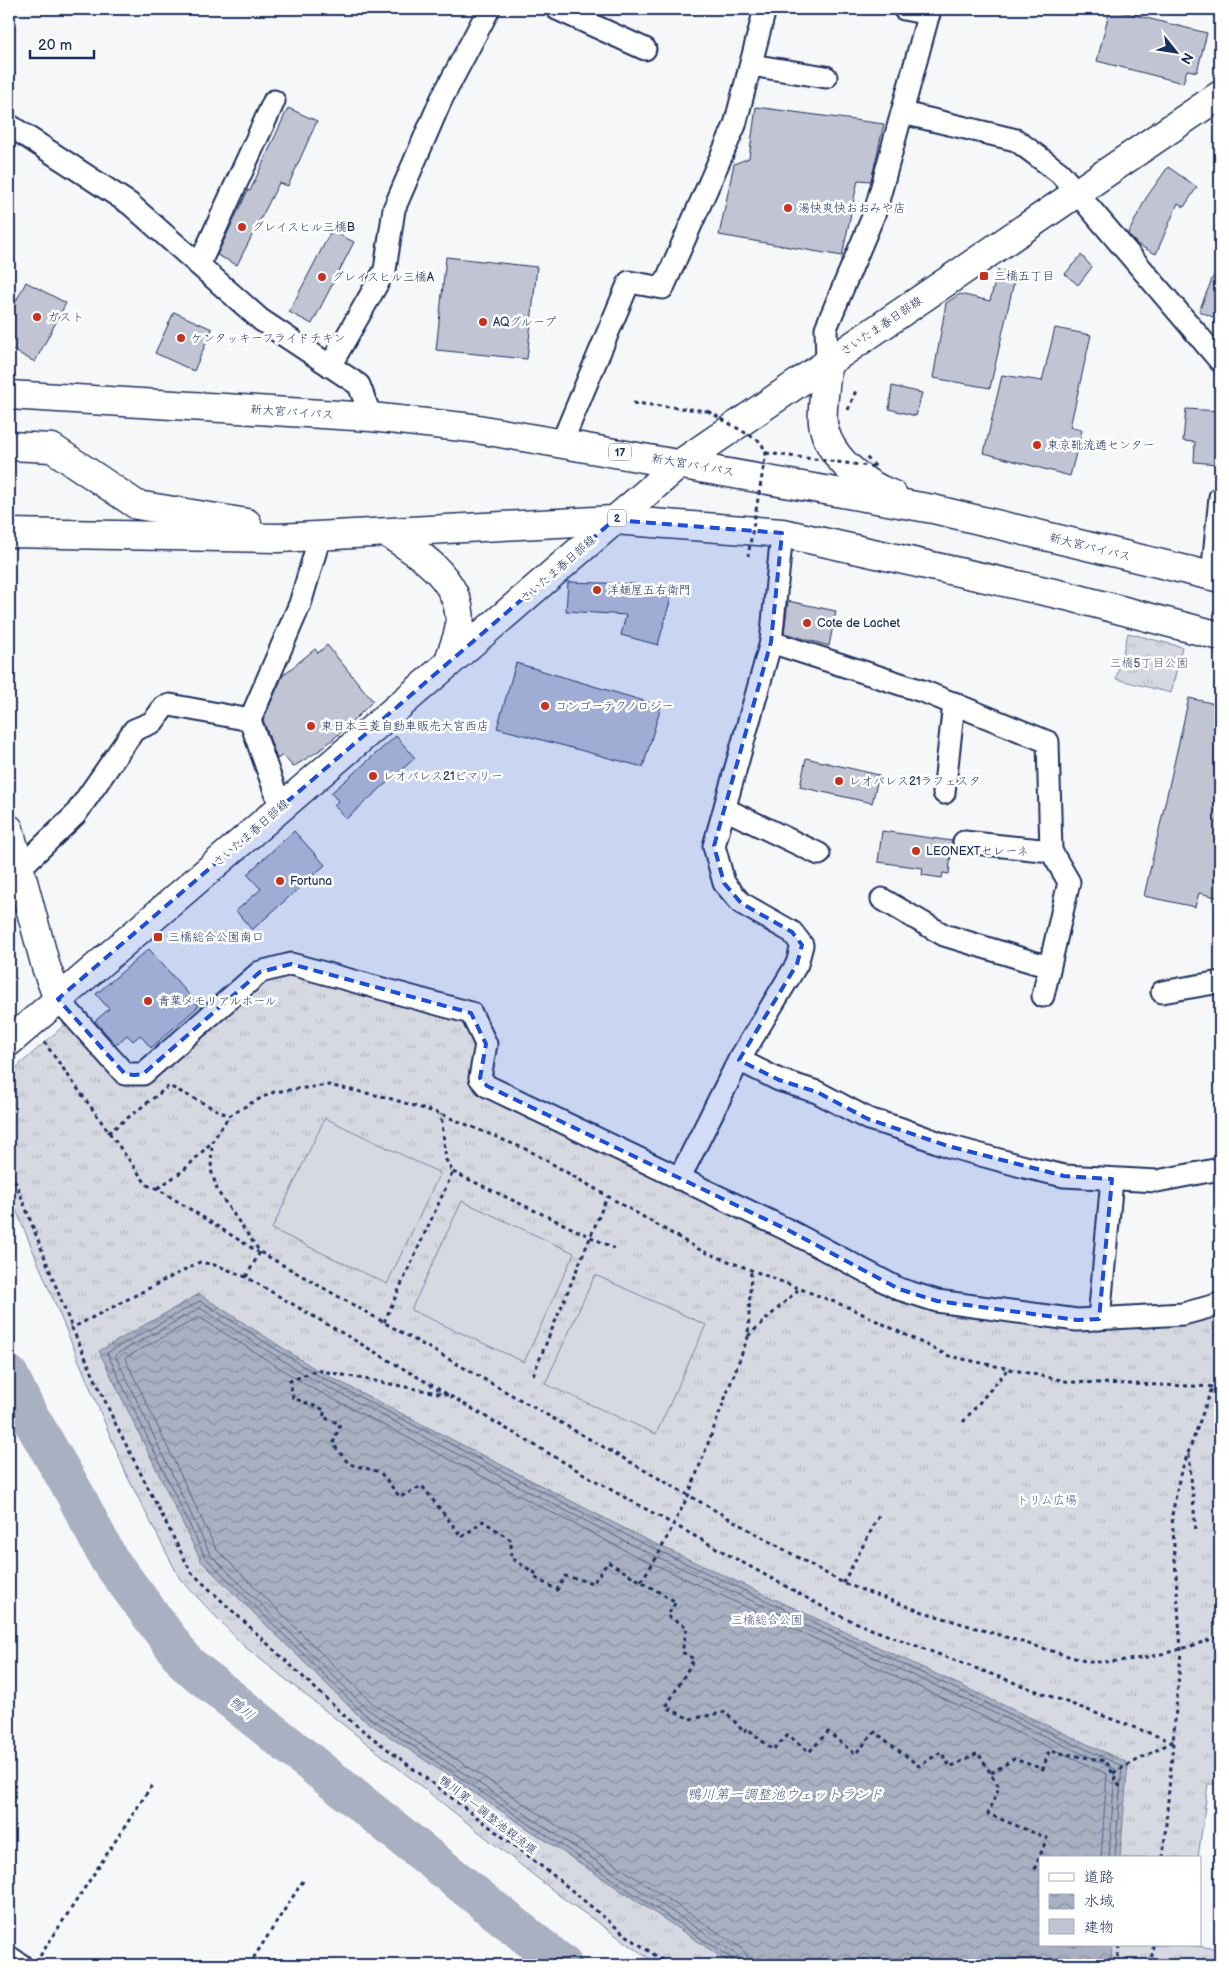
<svg xmlns="http://www.w3.org/2000/svg" width="1229" height="1974" viewBox="0 0 1229 1974" font-family="'Balsamiq Sans','Klee One',sans-serif">
<defs>
<pattern id="grass-tufts" width="24" height="20" patternUnits="userSpaceOnUse" patternTransform="scale(1.25)"><rect width="24" height="20" fill="#d6d9e2"/><path d="M3 7l-1-3M5 7V3M7 7l1-3M15 17l-1-3M17 17v-4M19 17l1-3" fill="none" stroke="#b7bbc4"/></pattern>
<pattern id="water-waves" width="16" height="10" patternUnits="userSpaceOnUse" patternTransform="scale(1.25)"><rect width="16" height="10" fill="#a9b0c1"/><path d="M0 5q4-4 8 0t8 0" fill="none" stroke="#8990a0"/></pattern>
</defs>
<rect width="100%" height="100%" fill="#f6f7f9"/>
<filter id="ink" filterUnits="userSpaceOnUse"><feTurbulence type="fractalNoise" baseFrequency=".02" numOctaves="2"/><feDisplacementMap in="SourceGraphic" scale="10" xChannelSelector="R" yChannelSelector="G"/><feConvolveMatrix kernelMatrix="1 2 1 2 8 2 1 2 1" color-interpolation-filters="sRGB"/></filter>
<g filter="url(#ink)">
<g fill="url(#grass-tufts)" stroke="#7884a0">
<path d="M1128,633l54,14 -11,46 -55,-14z"/>
<path d="M298,975l170,47 12,22 -3,42 346,173 71,41 64,17 135,13 90,-7 37,-10v471h-12l-10,74h-158v87h147l33,4v16h-562l-98,-69 -315,-249 -65,-68 -53,-103 -118,-283v-119l60,-53 52,58 142,-98z"/>
</g>
<g fill="#d6d9e2" stroke="#7884a0">
<path d="M325,1118l115,55 -53,111 -115,-55z"/>
<path d="M462,1201l112,52 -50,109 -113,-52z"/>
<path d="M595,1275l111,50 -50,109 -111,-50z"/>
</g>
<path fill="url(#water-waves)" stroke="#707c99" d="M199,1294l118,76 326,168 485,225 -8,95h-80v87h72l-1,20h-378l-373,-248 -159,-156 -102,-210z"/>
<g fill="none" stroke-linecap="round" stroke-linejoin="round">
<g stroke="#546386" stroke-width="1">
<path d="M735,1965l-3,-6 -369,-246 -158,-156 -98,-204 93,-52 115,73 325,168 482,224 -7,92"/>
<path d="M741,1965l-1,-6 -4,-5 -369,-245 -157,-155 -95,-199 85,-47 112,71 326,169 477,221 -6,89"/>
<path d="M749,1965l-2,-10 -7,-8 -368,-244 -156,-154 -91,-191 74,-41 109,69 326,169 473,219 -6,84"/>
</g>
<path stroke="#a9b0c1" stroke-width="39" d="M9,1375l17,35 49,84 33,64 79,106 376,301"/>
</g>
<g fill="#c0c4d3" stroke="#1b2f5e">
<path d="M1110,9l97,24 -10,39 -10,-2 -4,13 -86,-22z"/>
<path d="M756,107l128,17 -13,57 -13,-1 -16,76 -123,-21 15,-71 15,-6z"/>
<path d="M288,108l29,13 -29,65 -9,-3 -42,82 -20,-10 31,-65 2,1z"/>
<path d="M1168,167l29,20 -13,20 -6,-4 -22,51 -18,-9 -10,-11 18,-36z"/>
<path d="M331,231l23,11 -42,82 -23,-12z"/>
<path d="M1081,255l11,12 -14,18 -13,-11z"/>
<path d="M446,257l91,10 -10,92 -91,-9z"/>
<path d="M1220,260v60l-21,-9z"/>
<path d="M998,270l18,3 -26,115 -57,-10 13,-75 14,-9 30,7z"/>
<path d="M26,282l40,21 -31,59 -26,-14v-49l6,4z"/>
<path d="M174,312l38,17 -18,42 -39,-18z"/>
<path d="M1055,328l36,7 -21,92 12,3 -12,46 -86,-23 18,-78 40,6z"/>
<path d="M892,386l30,7 -6,23 -27,-7z"/>
<path d="M1186,409l34,2 -3,53 -23,-2 1,-20 -12,-1z"/>
<path d="M568,582l67,2 37,10 -14,51 -37,-10 5,-20 -60,-4z"/>
<path d="M788,601l48,10 -7,35 -45,-13z"/>
<path d="M327,645l46,56 -28,28 -25,21 -27,17 -10,-12 -6,4 -14,-39 20,-45 32,-26 3,4z"/>
<path d="M516,663l145,43 -18,61 -146,-39z"/>
<path d="M1189,698l31,7v193l-21,-5 -4,14 -51,-11z"/>
<path d="M396,736l19,22 -69,61 -12,-14 4,-4 -7,-8z"/>
<path d="M806,758l73,17 -7,28 -72,-16z"/>
<path d="M294,831l31,34 -73,65 -16,-19 25,-22 -14,-15z"/>
<path d="M882,831l70,10 -3,33 -6,-1 -1,5 -20,-3 1,-7 -45,-6z"/>
<path d="M149,949l50,57 -48,42 -11,-13 -7,6 -6,-6 -11,10 -21,-24 14,-12 -13,-15z"/>
</g>
<g fill="none" stroke-linecap="round" stroke-linejoin="round">
<defs>
<g id="street">
<path d="M557,9l88,40"/>
<path d="M904,9l25,5"/>
<path d="M751,65l75,12"/>
<path d="M903,113l113,27 44,33 160,188"/>
<path d="M9,125l121,79 131,116 98,65 12,32"/>
<path d="M199,265l75,-164"/>
<path d="M827,362l-1,-34 49,-116 55,-203"/>
<path d="M330,366l55,-96 9,-61 47,-109 48,-91"/>
<path d="M562,442l67,-160 34,6 72,-163 30,-116"/>
<path d="M1212,576l8,-79"/>
<path d="M771,642l154,50 123,50 3,109 18,31 -26,114"/>
<path d="M944,793l10,-90"/>
<path d="M281,808l-31,-88 50,-116 20,-68"/>
<path d="M725,809l94,45"/>
<path d="M964,842l87,9"/>
<path d="M19,869l56,-54 59,-85 19,-8 11,-15 6,-2 80,15"/>
<path d="M882,899l62,36 105,32"/>
<path d="M1162,992l58,-10"/>
<path d="M58,999l67,75h18l117,-102 31,-8 180,49 15,31 -6,34 7,8 301,144 111,59 38,12 140,19 106,-6 37,-10"/>
<path d="M739,1060l40,20 38,12 51,27 31,9 49,18 77,21 39,9 93,5 63,-12"/>
<path d="M679,1179l60,-119 58,-96 5,-19 -10,-13 -51,-29 -17,-20 -10,-37 57,-204 11,-109"/>
<path d="M1099,1319l13,-140"/>
<path d="M9,1957l12,8"/>
</g>
<path id="secondary" d="M9,829l37,138 12,32"/>
<g id="primary">
<path d="M387,533c34,21 79,50 72,97 -2,11 -8,23 -11,34"/>
<path d="M9,1042l672,-579 539,-368"/>
</g>
<g id="highway">
<path d="M827,362c0,17 -6,46 -4,61 5,34 40,61 70,72"/>
<path d="M9,395l362,22 101,11 461,81 287,69"/>
<path d="M9,446l43,2 85,57 110,18"/>
<path d="M9,533l270,5 335,-18 168,13 285,63 153,40"/>
</g>
</defs>
<use href="#street" stroke="#1b2f5e" stroke-width="25"/>
<use href="#secondary" stroke="#1b2f5e" stroke-width="31"/>
<use href="#primary" stroke="#1b2f5e" stroke-width="31"/>
<use href="#highway" stroke="#1b2f5e" stroke-width="31"/>
<g stroke="#1b2f5e" stroke-width="3" stroke-dasharray="4 4" stroke-linecap="butt">
<path d="M633,403l75,8"/>
<path d="M848,410l9,-22"/>
<path d="M44,1042l103,143 11,4 100,63"/>
<path d="M108,1133l61,-47 60,30"/>
<path d="M9,1165l63,163"/>
<path d="M453,1172l161,76"/>
<path d="M158,1188l26,-18 28,-28"/>
<path d="M246,1277l14,-25"/>
<path d="M384,1322l69,-150 -7,-12 -5,-46"/>
<path d="M748,1336l52,-48"/>
<path d="M533,1375l74,-178"/>
<path d="M1220,1387l-150,-5 -121,-26 -99,-48 -148,-57 -172,-100 -89,-37 -56,-17 -57,-12 -54,7 -23,11 -22,13 -17,26 -1,28 7,22 42,60 583,331 77,28 168,51c46,1 89,-10 132,-26"/>
<path d="M448,1395l-131,-25 -27,11 3,17 32,12 -2,7 17,7 -7,20 16,20 31,8 20,25 22,-11 40,51 21,-16 28,19v18l24,15 -1,4 23,13 8,-14 28,7 15,-21 68,40 -9,14 20,11 -5,25 12,7 -28,48 24,12 36,-7 18,20 3,-4 26,22 15,-15 21,17 19,-20 27,22 20,-22 44,34 22,-14 9,15 28,-14 21,34 -11,27 59,24 -12,30 5,2"/>
<path d="M963,1422l44,-52"/>
<path d="M1189,1454l7,79"/>
<path d="M641,1581l16,-24 32,-63 59,-157 3,-67"/>
<path d="M843,1583l37,-69"/>
<path d="M991,1773l23,-14 29,10 6,-18 57,10 15,28"/>
<path d="M1113,1773l59,-31"/>
<path d="M1163,1858l18,-207 -9,-136 8,-40 32,-87"/>
<path d="M40,1956l114,-174"/>
<path d="M249,1965l54,-84"/>
<path d="M669,1965l-46,-32 -65,-54 -210,-160 -157,-147 -75,-147 -44,-97 128,-66 19,4 27,11 369,215 219,121 37,16 302,113"/>
<path d="M1117,1965l2,-20"/>
<path d="M1151,1965l2,-20"/>
</g>
<use href="#street" stroke="#fff" stroke-width="21"/>
<use href="#secondary" stroke="#fff" stroke-width="28"/>
<use href="#primary" stroke="#fff" stroke-width="28"/>
<use href="#highway" stroke="#fff" stroke-width="28"/>
<g stroke="#1b2f5e" stroke-width="3" stroke-dasharray="4 4" stroke-linecap="butt">
<path d="M708,411l53,31 5,11 -18,103"/>
<path d="M766,453l110,14 -10,-10"/>
</g>
</g>
</g>
<path fill="#1d4ed8" fill-opacity="0.2" stroke="#1d4ed8" stroke-width="4" stroke-dasharray="10 6" stroke-linejoin="round" d="M614,520l168,13 -11,109 -57,204 10,37 17,20 51,29 10,13 -5,19 -58,96 40,20 38,12 51,27 80,27 116,30 48,3 -13,140 -22,1 -140,-19 -38,-12 -111,-59 -301,-144 -7,-8 6,-34 -15,-31 -180,-49 -31,8 -117,102 -9,1 -9,-1 -67,-75z"/>
<g fill="#c8321e" stroke="#fff" stroke-width="2">
<circle cx="788" cy="208" r="5"/>
<circle cx="242" cy="227" r="5"/>
<rect x="979" y="271" width="10" height="10" rx="2.5"/>
<circle cx="322" cy="277" r="5"/>
<circle cx="37" cy="317" r="5"/>
<circle cx="483" cy="322" r="5"/>
<circle cx="181" cy="338" r="5"/>
<circle cx="1037" cy="445" r="5"/>
<circle cx="597" cy="590" r="5"/>
<circle cx="807" cy="623" r="5"/>
<circle cx="545" cy="706" r="5"/>
<circle cx="311" cy="726" r="5"/>
<circle cx="373" cy="776" r="5"/>
<circle cx="839" cy="781" r="5"/>
<circle cx="916" cy="851" r="5"/>
<circle cx="280" cy="881" r="5"/>
<rect x="153" y="932" width="10" height="10" rx="2.5"/>
<circle cx="148" cy="1001" r="5"/>
</g>
<g text-anchor="middle" stroke-width="5" stroke-linejoin="round" paint-order="stroke">
<g fill="#fff" stroke="#5f6d8e" stroke-width="1">
<rect x="609" y="443.5" width="22" height="17" rx="4"/>
<rect x="608" y="509.5" width="18" height="17" rx="4"/>
</g>
<g font-size="11" font-weight="bold" fill="#1b2f5e">
<text x="620" y="456">17</text>
<text x="617" y="522">2</text>
</g>
<g font-size="12" fill="#1b2f5e" stroke="#fff" text-anchor="start">
<text x="798" y="212">湯快爽快おおみや店</text>
<text x="252" y="231">グレイスヒル三橋B</text>
<text x="994" y="280">三橋五丁目</text>
<text x="332" y="281">グレイスヒル三橋A</text>
<text x="47" y="321">ガスト</text>
<text x="493" y="326">AQグループ</text>
<text x="191" y="342">ケンタッキーフライドチキン</text>
<text x="1047" y="449">東京靴流通センター</text>
<text x="607" y="594">洋麺屋五右衛門</text>
<text x="817" y="627">Cote de Lachet</text>
<text x="555" y="710">コンゴーテクノロジー</text>
<text x="321" y="730">東日本三菱自動車販売大宮西店</text>
<text x="383" y="780">レオパレス21ビマリー</text>
<text x="849" y="785">レオパレス21ラフェスタ</text>
<text x="926" y="855">LEONEXTセレーネ</text>
<text x="290" y="885">Fortuna</text>
<text x="168" y="941">三橋総合公園南口</text>
<text x="158" y="1005">青葉メモリアルホール</text>
</g>
<g font-size="12" fill="#1b2f5e" stroke="#fff">
<text transform="translate(881 326) rotate(-34)" y="4">さいたま春日部線</text>
<text transform="translate(292 412) rotate(4)" y="4">新大宮バイパス</text>
<text transform="translate(693 465) rotate(10)" y="4">新大宮バイパス</text>
<text transform="translate(1090 547) rotate(14)" y="4">新大宮バイパス</text>
<text transform="translate(558 569) rotate(-41)" y="4">さいたま春日部線</text>
<text transform="translate(251 833) rotate(-41)" y="4">さいたま春日部線</text>
<text transform="translate(488 1815) rotate(38)" y="4">鴨川第一調整池親流堰</text>
</g>
<g font-size="12" fill="#4a5a7f" stroke="#fff">
<text x="1149" y="667">三橋5丁目公園</text>
<text x="1047" y="1504">トリム広場</text>
<text x="767" y="1624">三橋総合公園</text>
</g>
<g font-size="14" font-style="italic" fill="#4d5c81" stroke="#fff">
<text transform="translate(242 1708) rotate(39)" y="5">鴨川</text>
<text x="785" y="1799">鴨川第一調整池ウェットランド</text>
</g>
</g>
<rect width="1229" height="1974" fill="none" stroke="#fff" stroke-width="30"/>
<rect x="15" y="15" width="1199" height="1944" fill="none" stroke="#1b2f5e" stroke-width="2" filter="url(#ink)"/>
<rect x="1039" y="1856" width="162" height="90" fill="#ffffff" stroke="#a4acbf"/>
<rect x="1049" y="1873" width="25" height="8" fill="#ffffff" stroke="#a4acbf"/>
<text x="1084" y="1882" font-size="15" fill="#1b2f5e">道路</text>
<rect x="1049" y="1894" width="25" height="15" fill="url(#water-waves)" stroke="#a4acbf"/>
<text x="1084" y="1906" font-size="15" fill="#1b2f5e">水域</text>
<rect x="1049" y="1919" width="25" height="15" fill="#c0c4d3" stroke="#a4acbf"/>
<text x="1084" y="1932" font-size="15" fill="#1b2f5e">建物</text>
<g transform="translate(1176 52) rotate(120)" stroke="#ffffff" stroke-width="4" paint-order="stroke">
<path d="M0-4L9 19L0 12L-9 19Z" fill="#1b2f5e"/>
<text y="-8" font-size="14" font-weight="bold" text-anchor="middle" fill="#1b2f5e">N</text>
</g>
<path d="M30 50v8h64v-8" fill="none" stroke="#1b2f5e" stroke-width="2.5"/>
<text x="38" y="50" font-size="15" fill="#1b2f5e" stroke="#ffffff" stroke-width="4" paint-order="stroke">20 m</text>
</svg>
